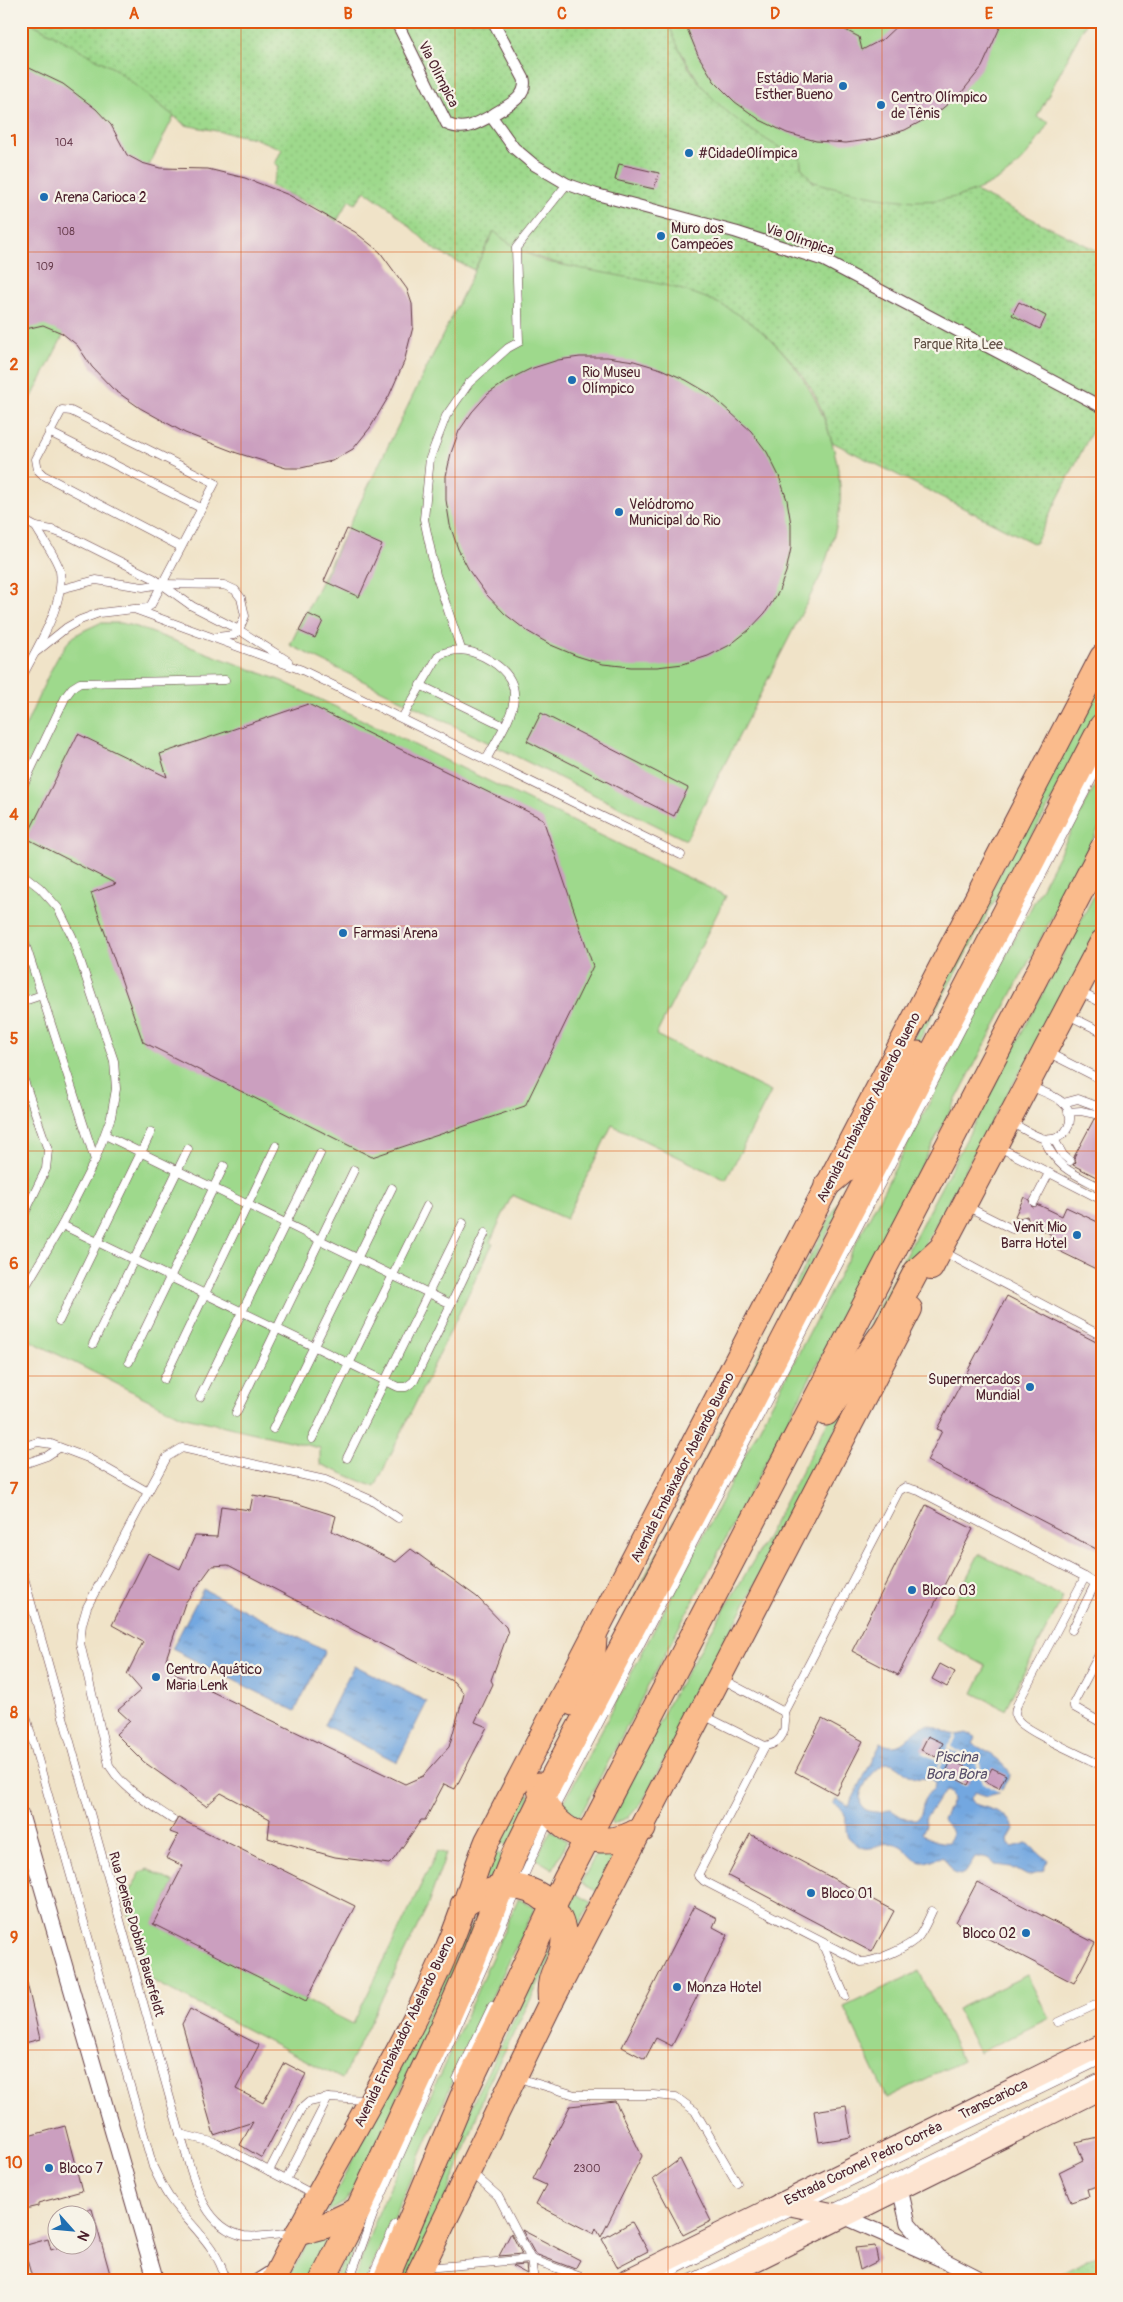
<svg xmlns="http://www.w3.org/2000/svg" width="1123" height="2302" viewBox="0 0 1123 2302" font-family="Pangolin,sans-serif">
<defs>
<pattern id="park-dots" width="8" height="8" patternUnits="userSpaceOnUse" patternTransform="scale(1.25)"><rect width="8" height="8" fill="#9ed98c"/><path d="M2 2h.1M6 6h.1" fill="none" stroke="#8aba79" stroke-width="1.8" stroke-linecap="round"/></pattern>
<pattern id="water-ripples" width="26" height="14" patternUnits="userSpaceOnUse" patternTransform="scale(1.25)"><rect width="26" height="14" fill="#73a7e0"/><path d="M2 4q2-2 4 0t4 0M15 11q2-2 4 0t4 0" fill="none" stroke="#6087b6"/></pattern>
</defs>
<rect width="100%" height="100%" fill="#f7f3e8"/>
<filter id="ink" filterUnits="userSpaceOnUse"><feTurbulence type="fractalNoise" baseFrequency=".02" numOctaves="2"/><feDisplacementMap in="SourceGraphic" scale="10" xChannelSelector="R" yChannelSelector="G"/><feConvolveMatrix kernelMatrix="1 2 1 2 8 2 1 2 1" color-interpolation-filters="sRGB"/></filter>
<filter id="wash" filterUnits="userSpaceOnUse"><feTurbulence type="fractalNoise" baseFrequency=".0096" numOctaves="4" result="noise"/><feDisplacementMap in="SourceGraphic" scale="20" xChannelSelector="R" yChannelSelector="G"/><feGaussianBlur stdDeviation="1.12" result="paint"/><feColorMatrix in="noise" values="0 0 0 0 0 0 0 0 0 0 0 0 0 0 0 0 0 1.4 0 .05"/><feComposite in="paint" operator="in"/></filter>
<g filter="url(#wash)">
<rect width="100%" height="100%" fill="#f0e3c8"/>
<g fill="#9ed98c" stroke="#747c5c">
<path d="M21,21h7l87,48 59,47 -153,303z"/>
<path d="M668,21h419l-50,96 12,5c-9,15 -19,31 -32,43 -24,24 -73,40 -106,37 -33,-2 -66,-12 -98,-20l-12,-15 -1,-12 -65,6 -30,-69 -30,-50z"/>
<path d="M494,231c15,14 34,24 53,31 52,10 111,16 160,36 76,31 126,107 133,188 3,29 -10,62 -19,89l-135,265 -396,-195z"/>
<path d="M100,623h21l16,4 145,54 444,215 -70,139 115,57 -45,88 -114,-55 -46,94 -54,-24 -22,47 3,1 -118,244 -55,-23v-16l-139,-32 -160,-80v-15l5,-6 -5,-3v-576c11,-23 33,-80 49,-96 8,-8 20,-12 30,-17z"/>
<path d="M1102,678v35l-113,198 -79,146 -7,2z"/>
<path d="M1102,772v50l-520,990 -4,5 -8,-1 -8,-9 1,-3z"/>
<path d="M1102,880v45l-44,83 -65,110 -105,196 -40,51z"/>
<path d="M904,1087l-354,674 332,-644z"/>
<path d="M874,1355l-231,446 -14,16 -17,8v-5l58,-120 88,-147 77,-145z"/>
<path d="M979,1554l84,43 -58,112 -32,-16 13,-27 -51,-27z"/>
<path d="M526,1792l4,5 -19,50 -13,-6z"/>
<path d="M551,1830l16,11 -14,28 -17,-10z"/>
<path d="M617,1849l-19,43 -17,-9 16,-31z"/>
<path d="M438,1850l8,4 -19,53 -85,172 -192,-100 -26,-79 17,-28 7,-3 26,14 -20,41 199,100z"/>
<path d="M493,1851l12,6 -10,19 -8,3 -4,-2z"/>
<path d="M576,1894l16,8 -15,26 -9,-19z"/>
<path d="M518,1899l16,7v4l-66,136 -102,235h-13l24,-65z"/>
<path d="M477,1915l3,3 -123,268 -13,17 -18,9z"/>
<path d="M552,1945l-2,16 -63,125 -25,73 -51,122h-12l79,-190z"/>
<path d="M919,1971l43,90 -75,37 -43,-91z"/>
<path d="M1027,1975l22,43 -70,35 -22,-44z"/>
<path d="M362,2223l-18,58h-11z"/>
<path d="M335,2232l-24,49h-24l22,-41z"/>
</g>
<g fill="url(#park-dots)" stroke="#747c5c">
<path d="M28,21h640c17,51 43,83 88,112 14,9 27,18 44,22l1,12 12,15c55,13 107,30 162,9l127,62v158l-67,133 -203,-102c-5,-17 -10,-34 -19,-50 -23,-40 -63,-77 -107,-94 -30,-12 -64,-18 -96,-24 -42,-8 -84,-13 -116,-43l-20,39 -38,-19 -45,-42 -26,-18 -10,13 -6,-4 -12,21 -21,-14 -45,-21 8,-20 -4,-2 7,-15 -28,-11 -69,-13 -70,-56z"/>
<path d="M1102,2252v29h-55z"/>
</g>
<g fill="url(#water-ripples)" stroke="#5e6386" fill-rule="evenodd">
<path d="M203,1589l122,62 -30,60 -123,-62z"/>
<path d="M354,1665l73,37 -30,60 -73,-37z"/>
<path d="M927,1725c15,2 23,14 39,8l10,4 -3,7c10,5 37,20 37,32l-11,17 -12,3 -12,-4 -5,7 3,4c13,6 38,8 41,26l-6,11 1,5 4,2 13,-4c9,5 13,12 22,17l-5,11 -15,5 -17,-9 -16,-2c-5,-7 -11,-10 -20,-7l-9,14 -6,3 -6,-2 -10,-15c-8,-2 -14,5 -23,4 -11,-2 -14,-15 -25,-18 -20,-5 -24,16 -48,-6 -6,-16 5,-24 -15,-34l3,-5 13,7 32,-63c24,12 29,-15 46,-18zM887,1763c13,0 18,13 29,15 8,2 13,-3 19,5 0,8 -5,7 -9,13 -5,8 -1,16 -10,23h-11l-14,-9c-6,0 -11,3 -16,2 -32,-2 -5,-43 12,-49zM947,1791l4,2 2,6 -10,20c3,9 15,12 5,23 -6,2 -23,-4 -26,-9l4,-8 -1,-7c8,-7 13,-22 22,-27z"/>
</g>
<path fill="#f0e3c8" d="M955,1734l2,2 -6,11 28,14 6,19 7,-12 14,7 -7,13 4,2 -2,3 -19,-10 -6,-20 -26,-13 -11,20 6,3 7,-13 22,12 -6,13 -3,1 -29,-15 4,-9 -18,-9 1,-2 20,-8 -7,14 5,3z"/>
<g id="blocks">
<g fill="#cb9fbf" fill-rule="evenodd">
<path d="M684,21h144l31,16 3,13 21,-11 19,-18h101l-21,46 -20,25 -25,21 -32,17 -29,9 -30,4 -30,-2 -29,-8 -27,-13 -25,-18 -21,-21 -16,-26z"/>
<path d="M21,64l42,20 33,25 15,16 16,30 15,8 18,5 48,1 37,9 44,17 66,37 25,20 27,37 5,15 1,23 -9,35 -15,34 -19,32 -17,21 -21,12 -31,7h-15l-49,-15 -52,-20 -45,-25 -27,-19 -21,-22 -15,-22 -15,-12 -19,-8 -22,5z"/>
<path d="M619,164l40,9 -5,16 -39,-9z"/>
<path d="M1019,302l27,14 -6,13 -28,-14z"/>
<path d="M580,357h27l27,4 27,8 25,11 24,14 41,37 16,21 12,24 8,24 4,24v24l-5,24 -8,21 -13,20 -16,17 -19,15 -22,11 -25,8 -26,3h-26l-28,-3 -26,-8 -26,-11 -24,-14 -22,-17 -19,-20 -16,-22 -12,-23 -8,-24 -4,-25v-24l5,-23 8,-22 13,-19 16,-18 20,-14 22,-11 28,-9z"/>
<path d="M347,529l35,16 -23,52 -35,-16z"/>
<path d="M308,614l15,7 -8,17 -16,-7z"/>
<path d="M308,704l235,115 50,147 -68,140 -153,51 -229,-115 -52,-149 25,-9 -90,-46 52,-104 89,43 -7,-23z"/>
<path d="M541,713l147,75 -14,28 -147,-75z"/>
<path d="M1100,1113l2,1v66l-29,-15 3,-3 -2,-5 20,-38 5,-1z"/>
<path d="M1024,1197l5,3 3,7 7,-2 23,11 4,-9 36,17v48l-55,-27 5,-10 -23,-12 -2,-7 -8,2 -4,-2z"/>
<path d="M1007,1296l95,49v207l-175,-91 15,-30 -5,-2z"/>
<path d="M253,1495l43,8 40,13 -4,15 64,31 15,-13 66,48 29,30 2,6 -17,47 2,4 -18,38 12,5 -32,62 -11,-5 -19,36h-4l-27,39 -5,5 -54,-7 -67,-19 2,-19 -49,-26 -15,13 -62,-44 -28,-28 14,-13 -12,-11 23,-20 -14,-16 16,-32 -31,-17 36,-72 32,16 15,-33 22,1 4,-31 29,4zM228,1565l226,117 10,12 -15,53 -26,29 -18,8 -228,-109 -11,-16 19,-56 27,-37z"/>
<path d="M926,1505l47,24 -75,146 -46,-24z"/>
<path d="M940,1664l15,8 -8,15 -15,-8z"/>
<path d="M822,1719l41,22 -27,53 -41,-22z"/>
<path d="M928,1736l15,7 -7,14 -15,-7z"/>
<path d="M952,1760l22,12 -6,13 -23,-12z"/>
<path d="M992,1768l14,7 -7,13 -14,-7z"/>
<path d="M178,1818l177,88 -49,95 -153,-77 30,-58 -17,-8 12,-23 -8,-3z"/>
<path d="M750,1834l144,77 -22,41 -144,-76z"/>
<path d="M977,1882l118,61 -21,40 -118,-61z"/>
<path d="M694,1906l23,12 -4,9 15,8 -56,111 -16,-8 -11,21 -23,-12z"/>
<path d="M21,1983h6l13,56 -19,5z"/>
<path d="M190,2009l69,36 -23,44 27,14 22,-40 21,11 -44,84 -22,-13 13,-23 -39,13 -32,-111z"/>
<path d="M615,2101l27,55 -41,81 -5,-9 -2,6 -58,-30 10,-19 -13,-6 37,-73z"/>
<path d="M846,2106l5,31 -32,5 -5,-31z"/>
<path d="M65,2126l17,65 -44,12v3l-17,4v-72z"/>
<path d="M1102,2136v49l-15,4 2,7 -18,6 -12,-30 24,-12 -7,-18z"/>
<path d="M680,2159l31,62 -28,14 -30,-56z"/>
<path d="M88,2209h4l20,72h-79l-10,-35 25,-7 3,11 17,-6h20z"/>
<path d="M632,2222l16,29 -31,16 -15,-28z"/>
<path d="M522,2230l58,30 -5,9 -40,-15z"/>
<path d="M511,2233l11,21 -23,2z"/>
<path d="M875,2246l3,15 -18,9 -5,-22z"/>
<path d="M526,2265l1,9 -15,-8z"/>
</g>
</g>
</g>
<g filter="url(#ink)">
<use href="#blocks" fill-opacity="0" stroke="#633c43" stroke-width="1"/>
<g fill="none" stroke-linecap="round" stroke-linejoin="round">
<defs>
<g id="service">
<path d="M49,432l152,76"/>
<path d="M21,519l15,8 16,3 19,7 82,41 39,28 47,24 49,31"/>
<path d="M61,589l35,-9 47,7 18,-3 63,1 11,5 6,8 4,18 -6,14 -5,5 -17,2"/>
<path d="M136,609l11,-1 4,-3 64,-122 -144,-72 -9,-1 -26,49 2,11 5,5 138,72"/>
<path d="M461,649l-25,-74 -12,-56 6,-61 16,-42 23,-33 39,-35 11,-6 -3,-94 51,-64"/>
<path d="M35,653l31,-25 14,-8 19,-7 35,-4 168,61 379,185"/>
<path d="M21,679c15,-30 44,-74 39,-108 -3,-13 -17,-31 -24,-44"/>
<path d="M420,685l84,41"/>
<path d="M402,718l37,-63c16,-7 29,-6 45,2 54,28 23,63 2,103"/>
<path d="M21,790l45,-94 6,-8 8,-5 145,-3"/>
<path d="M1094,847l8,-14"/>
<path d="M21,873l19,15 18,20 14,28 42,125 2,28 -5,28 -16,43"/>
<path d="M21,931l74,229 -33,65 -41,69"/>
<path d="M1078,991l24,12"/>
<path d="M21,1002l21,-7"/>
<path d="M1068,1015l34,17"/>
<path d="M1047,1052l55,28"/>
<path d="M21,1072l27,78 -2,19 -25,52"/>
<path d="M1063,1103l15,-4 24,9"/>
<path d="M1068,1112l13,-1 14,3"/>
<path d="M1010,1122c11,5 24,15 36,17 21,3 33,-23 16,-37 -8,-7 -22,-11 -32,-16"/>
<path d="M1044,1139c13,30 30,35 58,49"/>
<path d="M1054,1139l9,16 7,6"/>
<path d="M997,1146l105,54"/>
<path d="M1034,1202l15,-29"/>
<path d="M966,1206l46,23 9,-2 3,-6"/>
<path d="M62,1225l336,162h8l8,-6 37,-77 -346,-169"/>
<path d="M942,1251l160,85"/>
<path d="M451,1304l34,-71"/>
<path d="M59,1321l92,-189"/>
<path d="M93,1344l95,-195"/>
<path d="M129,1362l95,-196"/>
<path d="M164,1379l112,-233"/>
<path d="M200,1397l120,-243"/>
<path d="M236,1413l118,-243"/>
<path d="M273,1429l119,-241"/>
<path d="M312,1439l115,-233"/>
<path d="M21,1447l17,-5 13,2 37,14 60,34 19,-35 15,-9 143,32 46,20 27,18"/>
<path d="M347,1458l116,-235"/>
<path d="M21,1465l26,-9 12,-8"/>
<path d="M148,1492l-61,115 -5,17 -2,19 29,122c15,25 40,38 63,54"/>
<path d="M21,1567l159,567c12,35 19,93 64,102 16,2 34,-2 50,-3"/>
<path d="M1072,1630l22,-44 -1,-4 -8,-5"/>
<path d="M1102,1649l-28,53v5l28,16"/>
<path d="M722,1679l62,33"/>
<path d="M21,1699l132,468c6,12 11,24 19,34 21,27 46,46 54,80"/>
<path d="M703,1715l62,31"/>
<path d="M932,1911c-4,9 -8,18 -13,25 -9,11 -44,26 -58,26l-157,-81 -6,-6 67,-129c19,-3 22,-18 19,-34l115,-221 6,-4 14,4 166,86 -68,128c-2,6 -3,10 1,15 8,12 68,37 84,46"/>
<path d="M822,1943l23,53"/>
<path d="M1058,2022l44,-20"/>
<path d="M518,2078l57,17h79l22,2 19,14 42,72"/>
<path d="M457,2079l35,-73"/>
<path d="M180,2134l36,9 53,28"/>
<path d="M471,2172l27,24 33,63 3,22"/>
<path d="M286,2180l42,-82"/>
<path d="M314,2195l-45,-24 32,-62 8,-7 19,-4 39,2"/>
<path d="M807,2203l295,-143"/>
<path d="M834,2208l268,-132"/>
<path d="M426,2268l105,-9 61,22"/>
<path d="M349,2281l24,-66 178,-400 551,-1055"/>
<path d="M370,2281l25,-56"/>
<path d="M654,2281l138,-71"/>
<path d="M686,2281l133,-65"/>
</g>
<g id="pedestrian">
<path d="M396,21l51,103c18,8 28,0 44,-8l23,32 19,16 34,20 28,10 141,38 87,28 279,147"/>
<path d="M491,116c14,-10 37,-17 33,-37l-31,-58"/>
</g>
<g id="minor">
<path d="M21,1815l135,466"/>
<path d="M900,2189l8,34 28,32"/>
<path d="M843,2216l96,42 45,23"/>
<path d="M259,2281l19,-12"/>
</g>
<g id="secondary">
<path d="M781,2203l62,13"/>
<path d="M625,2281l477,-236"/>
<path d="M714,2281l388,-193"/>
</g>
<g id="primary">
<path d="M931,1268l171,-326"/>
<path d="M273,2281c56,-114 127,-220 176,-336 15,-34 24,-70 38,-104l615,-1184"/>
<path d="M415,2281l136,-279 359,-693"/>
</g>
<g id="trunk">
<path d="M827,1185l26,-22 33,-62 32,-47"/>
<path d="M826,1413l60,-84 30,-57 24,-22"/>
<path d="M573,1703l19,-39 2,-26"/>
<path d="M539,1785c7,40 48,64 86,52 6,-2 12,-6 18,-8"/>
<path d="M463,1905c12,-7 25,-15 39,-17 32,-6 61,19 62,51 0,26 -18,31 -13,63"/>
<path d="M298,2233l26,-7 34,-16"/>
<path d="M322,2281l36,-71 88,-189 25,-57 43,-109 28,-57 179,-337 381,-735"/>
<path d="M385,2281l77,-183 103,-217 537,-1031"/>
</g>
</defs>
<use href="#service" stroke="#633c43" stroke-width="9"/>
<use href="#pedestrian" stroke="#633c43" stroke-width="13"/>
<use href="#minor" stroke="#633c43" stroke-width="17"/>
<use href="#secondary" stroke="#633c43" stroke-width="23"/>
<use href="#primary" stroke="#633c43" stroke-width="26"/>
<use href="#trunk" stroke="#633c43" stroke-width="27"/>
<use href="#service" stroke="#fff" stroke-width="8"/>
<use href="#pedestrian" stroke="#fff" stroke-width="11"/>
<use href="#minor" stroke="#fff" stroke-width="15"/>
<use href="#secondary" stroke="#fde4d1" stroke-width="21"/>
<use href="#primary" stroke="#fabb8c" stroke-width="24"/>
<use href="#trunk" stroke="#fabb8c" stroke-width="25"/>
</g>
</g>
<path fill="none" stroke="#e0560e" stroke-width="1" stroke-opacity="0.55" d="M241,21v2260M455,21v2260M668,21v2260M882,21v2260M21,252h1081M21,477h1081M21,702h1081M21,926h1081M21,1151h1081M21,1376h1081M21,1600h1081M21,1825h1081M21,2050h1081"/>
<g fill="#1f6fb2" stroke="#f7f3e8" stroke-width="2">
<circle cx="843" cy="86" r="5"/>
<circle cx="881" cy="105" r="5"/>
<circle cx="689" cy="153" r="5"/>
<circle cx="44" cy="197" r="5"/>
<circle cx="661" cy="236" r="5"/>
<circle cx="572" cy="380" r="5"/>
<circle cx="619" cy="512" r="5"/>
<circle cx="343" cy="933" r="5"/>
<circle cx="1077" cy="1235" r="5"/>
<circle cx="1030" cy="1387" r="5"/>
<circle cx="912" cy="1590" r="5"/>
<circle cx="156" cy="1677" r="5"/>
<circle cx="811" cy="1893" r="5"/>
<circle cx="1026" cy="1933" r="5"/>
<circle cx="677" cy="1987" r="5"/>
<circle cx="49" cy="2168" r="5"/>
</g>
<g text-anchor="middle" stroke-width="4.5" stroke-linejoin="round" paint-order="stroke">
<g font-size="11" fill="#6a3f50">
<text x="64" y="146">104</text>
<text x="66" y="235">108</text>
<text x="45" y="270">109</text>
<text x="587" y="2172">2300</text>
</g>
<g font-size="14" fill="#4a1f2b" stroke="#f7f3e8">
<text transform="translate(439 74) rotate(63)" y="5">Via Olímpica</text>
<text transform="translate(800 239) rotate(19)" y="5">Via Olímpica</text>
<text transform="translate(868 1107) rotate(-63)" y="5">Avenida Embaixador Abelardo Bueno</text>
<text transform="translate(682 1467) rotate(-63)" y="5">Avenida Embaixador Abelardo Bueno</text>
<text transform="translate(137 1934) rotate(74)" y="5">Rua Denise Dobbin Bauerfeldt</text>
<text transform="translate(404 2031) rotate(-64)" y="5">Avenida Embaixador Abelardo Bueno</text>
<text transform="translate(993 2099) rotate(-26)" y="5">Transcarioca</text>
<text transform="translate(863 2163) rotate(-26)" y="5">Estrada Coronel Pedro Corrêa</text>
</g>
<g font-size="14" fill="#4a1f2b" stroke="#f7f3e8" text-anchor="start">
<text x="833" y="83" text-anchor="end">Estádio Maria<tspan x="833" dy="16">Esther Bueno</tspan></text>
<text x="891" y="102">Centro Olímpico<tspan x="891" dy="16">de Tênis</tspan></text>
<text x="699" y="158">#CidadeOlímpica</text>
<text x="54" y="202">Arena Carioca 2</text>
<text x="671" y="233">Muro dos<tspan x="671" dy="16">Campeões</tspan></text>
<text x="582" y="377">Rio Museu<tspan x="582" dy="16">Olímpico</tspan></text>
<text x="629" y="509">Velódromo<tspan x="629" dy="16">Municipal do Rio</tspan></text>
<text x="353" y="938">Farmasi Arena</text>
<text x="1067" y="1232" text-anchor="end">Venit Mio<tspan x="1067" dy="16">Barra Hotel</tspan></text>
<text x="1020" y="1384" text-anchor="end">Supermercados<tspan x="1020" dy="16">Mundial</tspan></text>
<text x="922" y="1595">Bloco 03</text>
<text x="166" y="1674">Centro Aquático<tspan x="166" dy="16">Maria Lenk</tspan></text>
<text x="821" y="1898">Bloco 01</text>
<text x="1016" y="1938" text-anchor="end">Bloco 02</text>
<text x="687" y="1992">Monza Hotel</text>
<text x="59" y="2173">Bloco 7</text>
</g>
<g font-size="14" fill="#5f4e43" stroke="#f7f3e8">
<text x="958" y="349">Parque Rita Lee</text>
</g>
<g font-size="15" font-style="italic" fill="#584f6a" stroke="#f7f3e8">
<text x="956" y="1762">Piscina<tspan x="956" dy="17">Bora Bora</tspan></text>
</g>
</g>
<rect width="1123" height="2302" fill="none" stroke="#f7f3e8" stroke-width="55"/>
<g transform="translate(72 2230) rotate(117)"><circle r="24" fill="#f7f3e8" stroke="#b29e9c"/>
<path d="M0-4L9 19L0 12L-9 19Z" fill="#1f6fb2"/>
<text y="-8" font-size="14" font-weight="bold" text-anchor="middle" fill="#4a1f2b">N</text>
</g>
<rect x="28" y="28" width="1068" height="2246" fill="none" stroke="#e0560e" stroke-width="2"/>
<g font-size="16" text-anchor="middle" font-weight="bold" fill="#e0560e">
<text x="134" y="19">A</text>
<text x="348" y="19">B</text>
<text x="562" y="19">C</text>
<text x="775" y="19">D</text>
<text x="989" y="19">E</text>
<text x="14" y="146">1</text>
<text x="14" y="370">2</text>
<text x="14" y="595">3</text>
<text x="14" y="820">4</text>
<text x="14" y="1044">5</text>
<text x="14" y="1269">6</text>
<text x="14" y="1494">7</text>
<text x="14" y="1718">8</text>
<text x="14" y="1943">9</text>
<text x="14" y="2168">10</text>
</g>
</svg>
